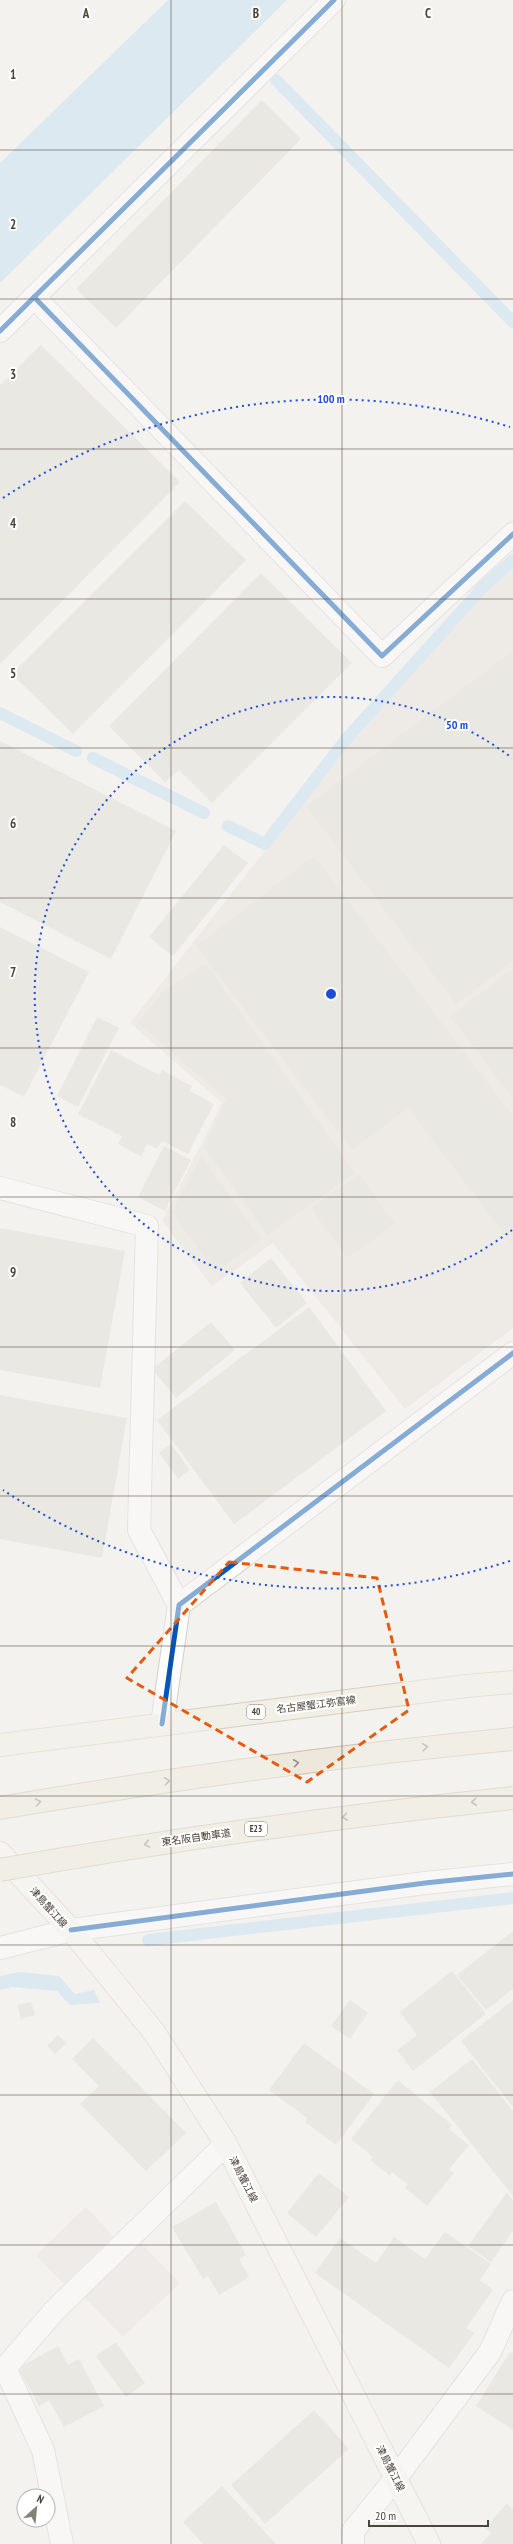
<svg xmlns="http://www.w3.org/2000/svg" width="513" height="2544" viewBox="0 0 513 2544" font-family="'PT Sans Narrow','Noto Sans JP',sans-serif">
<rect width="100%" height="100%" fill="#f4f2ee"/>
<path fill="#e6e2de" d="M513,565v763l-108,81 -132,-166 -61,43 -50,-65 60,-118 -92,-80 220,-281 136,-153z"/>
<g fill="#e6e3df">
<path d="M86,2207l27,29 -49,48 -28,-29z"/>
<path d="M141,2243l39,40 -57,54 -39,-40z"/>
</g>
<g fill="#c0ddf1">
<path d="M168,0h119l-287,283v-120z"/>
<path d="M19,1972l40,4 16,18 19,-4 6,13 -30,2 -13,-14 -45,-4 -12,3v-14z"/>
</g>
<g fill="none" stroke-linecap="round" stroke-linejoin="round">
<g stroke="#c0ddf1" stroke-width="12">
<path d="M276,80l237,242"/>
<path d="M0,713l76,38"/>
<path d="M93,758l111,55"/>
<path d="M228,826l37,18 82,-106 137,-152 29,-26"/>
<path d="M148,1940l365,-42"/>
</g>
</g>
<g fill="#dedbd6">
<path d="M262,100l39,39 -185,189 -40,-39z"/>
<path d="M41,345l139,137 -180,182v-279z"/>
<path d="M185,501l61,59 -173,174 -61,-60z"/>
<path d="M261,573l91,90 -140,140 -33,-33 -14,12 -56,-56z"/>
<path d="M513,651v310l-57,43 -150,-198z"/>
<path d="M0,741l176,90 -65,128 -111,-57z"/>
<path d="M224,845l24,18 -75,93 -24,-19z"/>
<path d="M314,856l199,260v129l-105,-137 -56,42 -156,-204z"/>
<path d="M0,927l89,45 -65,125 -24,-12z"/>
<path d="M206,964l149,209 -87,62 -64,-88 23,-47 -89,-77 25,-32z"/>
<path d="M513,969v130l-63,-83z"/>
<path d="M97,1017l22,11 -41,79 -21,-11z"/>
<path d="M111,1050l48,25 3,-5 30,16 -2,5 24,13 -26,50 -26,-13 -5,8 -10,-5 -6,12 -23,-12 4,-8 -44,-22z"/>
<path d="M164,1146l27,14 -26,51 -27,-14z"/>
<path d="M201,1156l60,83 -46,33 -43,-60z"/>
<path d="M359,1174l36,50 -48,34 -36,-50z"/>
<path d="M0,1228l125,23 -25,137 -100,-18z"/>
<path d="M271,1258l36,45 -31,25 -36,-45z"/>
<path d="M309,1307l77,104 -152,113 -77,-104z"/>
<path d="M211,1322l24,28 -59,48 -24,-29z"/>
<path d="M0,1395l127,23 -25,140 -102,-19z"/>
<path d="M171,1444l19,26 -12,9 -19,-26z"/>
<path d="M513,1931v58l-27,21 -29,-35z"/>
<path d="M452,1971l34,43 -73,57 -16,-21 20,-15 -17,-23z"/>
<path d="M350,2000l18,13 -18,26 -19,-13z"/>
<path d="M513,2000v107l-52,-66z"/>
<path d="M31,2002l4,13 -14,4 -4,-14z"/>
<path d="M58,2035l8,8 -11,11 -8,-8z"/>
<path d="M93,2038l93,95 -40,38 -66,-67 19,-18 -27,-27z"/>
<path d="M304,2043l70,51 -38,51 -31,-23 2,-4 -38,-28z"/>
<path d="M472,2059l41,52v85l-83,-104z"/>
<path d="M398,2080l54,45 -3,4 20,16 -20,24 5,4 -27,33 -22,-18 2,-4 -15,-12 -2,4 -20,-16 3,-3 -22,-18z"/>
<path d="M319,2173l30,24 -33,40 -29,-24z"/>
<path d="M507,2192l6,9v30l-22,31 -23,-16z"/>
<path d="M216,2202l30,53 -7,4 10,18 -30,18 -11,-19 -5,3 -31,-52z"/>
<path d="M445,2232l46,32 -11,16 13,10 -27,38 8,5 -25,35 -134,-95 25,-35 36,25 18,-26 31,22z"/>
<path d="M116,2342l29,41 -19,14 -30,-41z"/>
<path d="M58,2346l10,19 11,-6 25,47 -40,21 -15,-27 -10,6 -21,-38z"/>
<path d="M510,2352l3,2v76l-37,-24z"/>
<path d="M314,2410l35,39 -84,75 -34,-39z"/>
<path d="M222,2486l54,58h-73l-20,-22z"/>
<path d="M507,2503l6,6v35h-32l10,-11 -6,-5z"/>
</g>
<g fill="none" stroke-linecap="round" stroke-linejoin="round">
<defs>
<g id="service">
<path d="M0,1188l147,38 -8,304 40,75"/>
<path d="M0,1948l71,-18"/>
</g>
<g id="minor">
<path d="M34,297l348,359 131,-122"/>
<path d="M0,331l334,-331"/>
<path d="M71,1930l354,-47 88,-9"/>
<path d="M5,2368l50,-58 171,-166"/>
<path d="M0,2370l5,-2 38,82 19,94"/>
<path d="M353,2544v-13l43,-53 94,-126 23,-51"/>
</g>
<path id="tertiary" d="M162,1724l17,-119 334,-252"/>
<path id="secondary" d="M0,1853l71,77 83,102 72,112 203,400"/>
<path id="primary" d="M0,1745l466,-59 47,-4"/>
<path id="motorway" d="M0,1808c170,-29 341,-53 513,-69"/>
</defs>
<use href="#service" stroke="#d2d0cb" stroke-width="24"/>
<use href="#minor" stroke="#d2d0cb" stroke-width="24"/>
<use href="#tertiary" stroke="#d2d0cb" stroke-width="24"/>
<use href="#secondary" stroke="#d3cfc5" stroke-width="24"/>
<use href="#primary" stroke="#d6cebb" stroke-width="24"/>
<use href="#motorway" stroke="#ccbfa9" stroke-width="24"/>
<use href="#service" stroke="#fdfdfc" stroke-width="22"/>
<use href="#minor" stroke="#fdfdfc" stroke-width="22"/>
<use href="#tertiary" stroke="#fdfdfc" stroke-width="22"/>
<use href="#secondary" stroke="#f7f6f1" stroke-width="22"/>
<use href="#primary" stroke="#f2efe6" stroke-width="22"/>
<use href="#motorway" stroke="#ede8db" stroke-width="22"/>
<defs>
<path id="motorway-bridge" d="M0,1870c170,-30 341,-54 513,-72"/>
</defs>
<use href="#motorway-bridge" stroke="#ccbfa9" stroke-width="24" stroke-linecap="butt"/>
<use href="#motorway-bridge" stroke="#ede8db" stroke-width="22"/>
<defs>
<g id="cycleway">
<path d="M34,297l348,359 131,-122"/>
<path d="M0,331l334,-331"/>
<path d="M162,1724l17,-119 334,-252"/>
<path d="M71,1930l354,-47 88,-9"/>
</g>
</defs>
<use href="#cycleway" stroke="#fff" stroke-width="8"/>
<use href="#cycleway" stroke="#0057b8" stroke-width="5"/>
</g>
<defs><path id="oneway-chevron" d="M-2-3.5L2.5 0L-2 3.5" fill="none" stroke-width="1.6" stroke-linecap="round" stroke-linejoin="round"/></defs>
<g stroke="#948e82">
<use href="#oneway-chevron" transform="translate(425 1747) rotate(-5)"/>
<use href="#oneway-chevron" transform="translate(296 1763) rotate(-8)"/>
<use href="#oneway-chevron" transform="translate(167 1781) rotate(-8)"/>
<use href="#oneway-chevron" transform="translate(38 1802) rotate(-10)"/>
<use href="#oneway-chevron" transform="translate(474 1802) rotate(174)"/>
<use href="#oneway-chevron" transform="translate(345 1817) rotate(172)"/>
<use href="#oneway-chevron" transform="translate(147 1844) rotate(170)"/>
</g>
<path d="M0 0H513V2544H0ZM229,1562l148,16 32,132 -102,72 -180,-104z" fill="#f4f2ee" fill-opacity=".55" fill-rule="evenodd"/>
<path fill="none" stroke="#e8590c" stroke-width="3" stroke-dasharray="8 5" stroke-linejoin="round" d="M229,1562l148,16 32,132 -102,72 -180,-104z"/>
<path fill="none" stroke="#4b4439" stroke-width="1" stroke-opacity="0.55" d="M171,0v2544M342,0v2544M0,150h513M0,299h513M0,449h513M0,599h513M0,748h513M0,898h513M0,1048h513M0,1197h513M0,1347h513M0,1496h513M0,1646h513M0,1796h513M0,1945h513M0,2095h513M0,2245h513M0,2394h513"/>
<g fill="none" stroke="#1d4ed8" stroke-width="2" stroke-dasharray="2 4">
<path d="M512 1230A297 297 0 1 1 512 758"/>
<path d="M510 1561A595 595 0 0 1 3 1490M3 498A595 595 0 0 1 510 427"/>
</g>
<g text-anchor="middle" stroke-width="4" stroke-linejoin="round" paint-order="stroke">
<g fill="#fff" stroke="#817c74" stroke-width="1">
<rect x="247" y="1705" width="18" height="14" rx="3"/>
<rect x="245" y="1822" width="22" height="14" rx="3"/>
</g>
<g font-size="9" font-weight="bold" fill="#4b4439">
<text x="256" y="1715">40</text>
<text x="256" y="1832">E23</text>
</g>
<g font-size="10" fill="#4b4439" stroke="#fff">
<text transform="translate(316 1704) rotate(-7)" y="4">名古屋蟹江弥富線</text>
<text transform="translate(196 1837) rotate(-8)" y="4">東名阪自動車道</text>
<text transform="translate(49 1907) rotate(48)" y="4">津島蟹江線</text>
<text transform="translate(244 2179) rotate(63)" y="4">津島蟹江線</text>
<text transform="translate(391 2468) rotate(63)" y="4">津島蟹江線</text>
</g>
</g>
<g font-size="13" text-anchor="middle" font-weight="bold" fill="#4b4439" stroke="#fff" stroke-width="4" stroke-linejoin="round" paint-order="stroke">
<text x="86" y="18">A</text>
<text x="256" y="18">B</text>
<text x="428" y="18">C</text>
<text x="13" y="79">1</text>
<text x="13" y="229">2</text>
<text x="13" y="379">3</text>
<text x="13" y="528">4</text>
<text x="13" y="678">5</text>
<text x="13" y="828">6</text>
<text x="13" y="977">7</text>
<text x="13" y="1127">8</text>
<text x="13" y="1277">9</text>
</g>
<circle cx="331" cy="994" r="6" fill="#1d4ed8" stroke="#fff" stroke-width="2"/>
<g font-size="12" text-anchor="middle" font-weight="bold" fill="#1d4ed8" stroke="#fff" stroke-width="4" stroke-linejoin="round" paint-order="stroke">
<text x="331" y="403">100 m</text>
<text x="457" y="729">50 m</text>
</g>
<g transform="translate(36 2508) rotate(27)"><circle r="19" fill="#ffffff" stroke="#b7b4b0"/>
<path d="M0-3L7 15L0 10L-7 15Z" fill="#868178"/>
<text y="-6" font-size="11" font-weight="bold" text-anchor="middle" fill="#4b4439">N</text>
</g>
<path d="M369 2520v6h119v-6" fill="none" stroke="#4b4439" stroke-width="2"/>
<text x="375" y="2520" font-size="12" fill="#4b4439" stroke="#ffffff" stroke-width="3" paint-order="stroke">20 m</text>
</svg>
